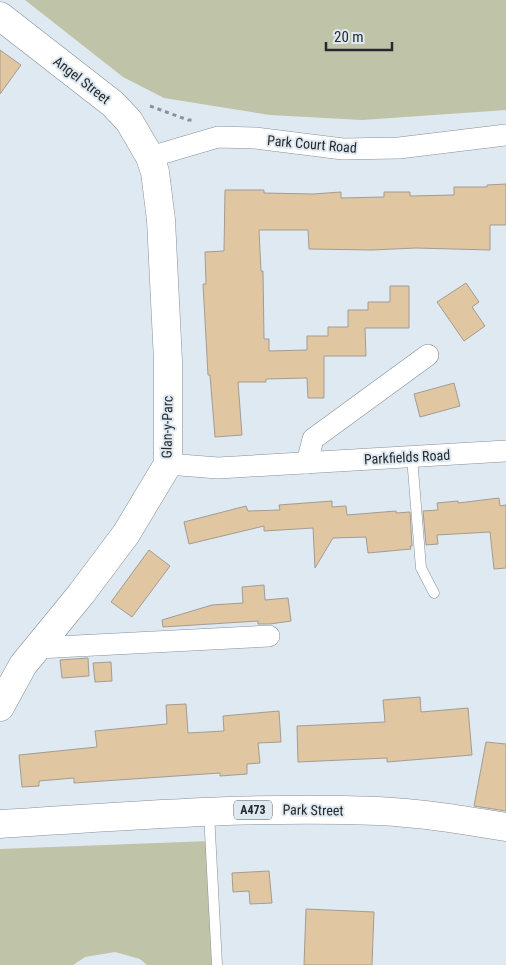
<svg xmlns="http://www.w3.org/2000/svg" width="506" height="965" viewBox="0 0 506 965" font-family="'Roboto Condensed',sans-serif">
<rect width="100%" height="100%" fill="#dfe9f1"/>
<g fill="#bfc3a7">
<path d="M25,0h481v110l-144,10 -92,-5 -106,-17 -41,-21z"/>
<path d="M210,841l3,124h-66l-7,-6 -25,-7 -30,5 -12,8h-73v-116z"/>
</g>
<g fill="#e0c6a1" stroke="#a39c93">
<path d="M0,50l21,15 -21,29z"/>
<path d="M506,184v41h-16v25l-74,-2 -44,2 -63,-1 -1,-19h-49l2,41h2l1,68h5v12l38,-1v-14h21v-9h20v-17h20v-8h22v-16h19v42h-44l1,28h-42v42h-16l-1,-20 -41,1v3h-28l4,53 -27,2 -5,-62h-2l-5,-91h3l-1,-32 19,-1 1,-61h39v3l49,1 28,-2v6l43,-1v-5h26v4l44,-1v-8h33v-2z"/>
<path d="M466,283l13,19 -7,5 13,19 -21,15 -27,-39z"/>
<path d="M454,383l6,23 -40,11 -6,-23z"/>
<path d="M499,498l1,8 6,-1v63l-12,1 -4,-37 -53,3 1,9 -12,1 -3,-34 15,-1 -1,-7 21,-2v2z"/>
<path d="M332,501v6l14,-1 1,9 49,-4v2l14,-1 2,34h-2l1,3 -43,4 -2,-16 -33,1 -18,30 -2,-40 -49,3v-5l-75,18 -5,-22 62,-16 2,5 32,-1 -1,-5z"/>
<path d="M149,550l21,16 -38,51 -21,-15z"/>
<path d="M264,585l1,15 23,-2 3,23 -21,3h-12v-3l-95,6 -1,-7 50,-15 31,-2 -1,-16z"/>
<path d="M88,658l1,18 -27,2 -2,-18z"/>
<path d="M111,662l1,19 -17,1 -2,-19z"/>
<path d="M420,697l1,15 47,-4 4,47 -85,7v-4l-89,4 -1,-36 88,-4 -2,-22z"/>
<path d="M186,704l2,29 36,-2 -1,-15 56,-5 2,31 -23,1 2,20 -13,1v10l-27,2v-3l-146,10v-5l-35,3v5l-17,1 -3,-32 78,-8 -2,-16 72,-7 -1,-19z"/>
<path d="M486,742l20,2v67l-32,-5z"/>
<path d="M269,871l3,32 -22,1 -1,-13 -16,1 -1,-19z"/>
<path d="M306,909l68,3 -2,53h-68z"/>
</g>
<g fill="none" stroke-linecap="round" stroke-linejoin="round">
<defs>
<g id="lane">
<path d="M412,457l9,111 13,25"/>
<path d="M209,813l8,152"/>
</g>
<g id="street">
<path d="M150,157l68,-20 37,1 88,11 56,-1 107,-13"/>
<path d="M307,463l6,-24 115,-84"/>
<path d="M168,464l50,4 288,-17"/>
<path d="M37,648l232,-12"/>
</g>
<path id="secondary" d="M0,16l113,88 16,17 21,36 5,15 6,48 7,141v103l-42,70 -45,60 -58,71 -23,42"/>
<path id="primary" d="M0,824c126,-8 252,-18 378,-13 43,2 86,9 128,16"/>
</defs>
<use href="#lane" stroke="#879098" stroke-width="11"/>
<use href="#street" stroke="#879098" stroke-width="22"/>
<use href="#secondary" stroke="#879098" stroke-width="29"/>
<use href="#primary" stroke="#879098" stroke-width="29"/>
<path stroke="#8a9197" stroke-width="3" stroke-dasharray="4 4" stroke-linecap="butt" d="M150,106l38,14h6"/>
<use href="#lane" stroke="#fff" stroke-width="10"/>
<use href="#street" stroke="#fff" stroke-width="21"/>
<use href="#secondary" stroke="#fff" stroke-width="28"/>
<use href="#primary" stroke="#fff" stroke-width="28"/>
</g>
<g text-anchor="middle" stroke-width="4" stroke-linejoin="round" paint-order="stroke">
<rect fill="#dfe9f1" stroke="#5d6367" stroke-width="1" x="234" y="800.5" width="38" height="19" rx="4"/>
<g font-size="12" font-weight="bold" fill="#25292c">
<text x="253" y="814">A473</text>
</g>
<g font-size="14" fill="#25292c" stroke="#dfe9f1">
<text transform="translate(82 80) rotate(38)" y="5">Angel Street</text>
<text transform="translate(312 144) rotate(5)" y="5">Park Court Road</text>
<text transform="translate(167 427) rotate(-89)" y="5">Glan-y-Parc</text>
<text transform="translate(407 457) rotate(-3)" y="5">Parkfields Road</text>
<text transform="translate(313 810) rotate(1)" y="5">Park Street</text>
</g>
</g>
<path d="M326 42v8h66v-8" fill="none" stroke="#25292c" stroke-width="2.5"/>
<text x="334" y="42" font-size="15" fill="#25292c" stroke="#dfe9f1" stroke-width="4" paint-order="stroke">20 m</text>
</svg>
